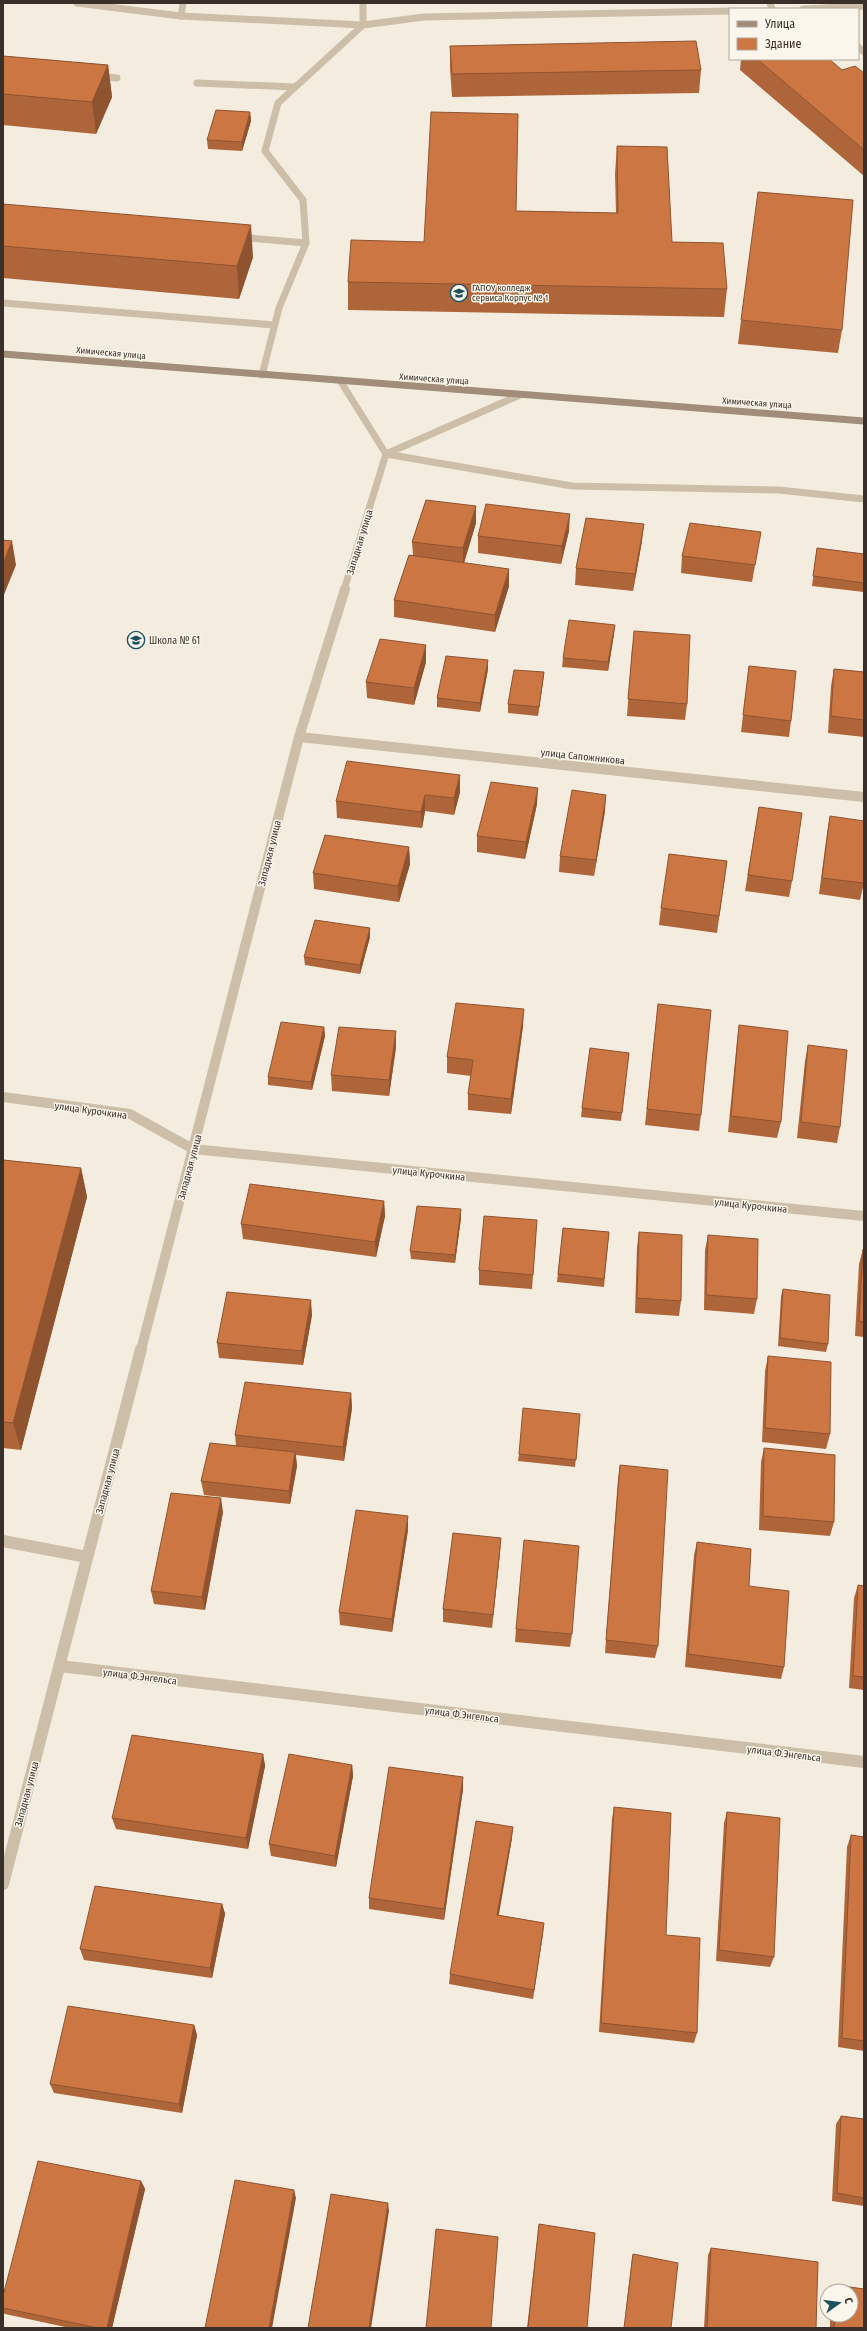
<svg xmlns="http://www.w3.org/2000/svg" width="867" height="2331" viewBox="0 0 867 2331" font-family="'Fira Sans Condensed',sans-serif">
<rect width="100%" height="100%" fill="#f4ecde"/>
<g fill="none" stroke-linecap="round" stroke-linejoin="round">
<g stroke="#cdbea9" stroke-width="7">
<path d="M77,3l104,13 182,9v-22"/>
<path d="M770,3l2,6"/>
<path d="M803,9l61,-3"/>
<path d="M181,16l2,-13"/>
<path d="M858,47l6,5"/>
<path d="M97,76l20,2"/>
<path d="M197,83l98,4"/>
<path d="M238,237l68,6"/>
<path d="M3,303l271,22"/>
<path d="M386,454l186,32 207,4 85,9"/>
</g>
<path stroke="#cdbea9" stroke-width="12" d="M3,1541l84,16"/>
<g stroke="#cdbea9" stroke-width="7">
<path d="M262,375l17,-67 27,-65 -3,-43 -38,-49 13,-48 85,-78 61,-8 306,-6"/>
<path d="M341,382l45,72 134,-59"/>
<path d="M344,590l42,-136"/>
</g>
<g stroke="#cdbea9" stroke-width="10">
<path d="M299,737l565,60"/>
<path d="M3,1097l127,17 63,35 671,67"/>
<path d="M141,1350l158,-613 46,-148"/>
</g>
<g stroke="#cdbea9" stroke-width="12">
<path d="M60,1666l804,96"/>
<path d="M3,1884l138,-535"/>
</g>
<path stroke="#a18d7a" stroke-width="7" d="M3,354l861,67"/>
</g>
<g fill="#af653a">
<path d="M450,46l251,24 -2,23 -247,4 -2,-29z"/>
<path d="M3,56l105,9 4,32 -16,37 -93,-9z"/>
<path d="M741,59h88l13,11 22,3v103l-124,-106z"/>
<path d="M250,112l1,9 -9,30 -34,-2 -1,-9z"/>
<path d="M617,146l55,96 55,47 -3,28 -376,-7v-28l76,-40 92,-31 100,2 -1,-39z"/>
<path d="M3,204l250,53 -14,42 -236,-21z"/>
<path d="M741,320l101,10 -4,23 -100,-9z"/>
<path d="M476,523l-12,40 45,23 -14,46 -101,-15v-17l19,-45 -1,-13z"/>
<path d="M569,531l-8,33 -83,-11v-17z"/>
<path d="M642,541l-9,50 -58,-6 1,-17z"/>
<path d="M817,548l47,6v38l-52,-6z"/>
<path d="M758,549l-6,33 -71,-9 1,-17z"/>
<path d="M614,634l-6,37 -46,-4 1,-9z"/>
<path d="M632,648l55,56 -2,16 -58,-4z"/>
<path d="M426,662l-12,43 -47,-7 -1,-16z"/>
<path d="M749,666l42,55 -2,16 -48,-5z"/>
<path d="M488,669l-8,43 -43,-5v-9z"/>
<path d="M834,669l30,3v65l-36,-4 3,-47z"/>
<path d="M544,672l-1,9 -5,35 -30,-3v-9z"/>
<path d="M460,775v17l-6,23 -29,-4 -3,17 -85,-10 -1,-17z"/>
<path d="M537,804l-12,55 -48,-7v-16z"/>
<path d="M759,807l33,74 -3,16 -44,-6z"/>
<path d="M605,811l-11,65 -35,-4 1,-16z"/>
<path d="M830,816l34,67 -4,17 -41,-6 8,-61z"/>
<path d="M409,847l1,17 -11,38 -85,-13 -1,-16z"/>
<path d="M727,861l-10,72 -58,-8 2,-17z"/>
<path d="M370,937l-10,37 -55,-9 -1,-8z"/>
<path d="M658,1004l43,111 -2,16 -54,-6z"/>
<path d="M739,1025l42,97 -4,16 -49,-6 9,-91z"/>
<path d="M523,1026l-12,88 -43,-4v-16l3,-18 -24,-3v-16z"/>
<path d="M324,1027l1,9 -13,54 -44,-5v-8z"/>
<path d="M808,1045l32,82 -3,16 -40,-5 8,-77z"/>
<path d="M396,1047l-7,49 -57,-5 -1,-16z"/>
<path d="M629,1053l-8,68 -40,-4 1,-9z"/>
<path d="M3,1160l78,8 6,29 -66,253 -18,-2z"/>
<path d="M384,1201l1,15 -9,41 -133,-18 -2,-15z"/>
<path d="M461,1218l-6,45 -44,-4 -1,-8z"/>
<path d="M563,1228l46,4 -5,55 -47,-5z"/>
<path d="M639,1232l42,69 -2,15 -44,-3 2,-66z"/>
<path d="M708,1235l49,64 -3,15 -50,-4 1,-60z"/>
<path d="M536,1236l-4,53 -53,-4v-15z"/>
<path d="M863,1249h1v88l-9,-1 4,-72z"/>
<path d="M783,1289l45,55 -2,8 -48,-6 3,-50z"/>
<path d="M312,1315l-9,50 -84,-7 -2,-15z"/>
<path d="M768,1356l62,78 -4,15 -64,-7 3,-71z"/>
<path d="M351,1393l1,15 -8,53 -48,-6 1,11 -7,38 -86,-9 -3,-14 35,-35 -1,-11z"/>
<path d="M580,1414l-5,53 -57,-6 1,-7z"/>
<path d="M764,1448l70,74 -4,14 -71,-6 2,-68z"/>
<path d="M620,1465l38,181 -3,12 -50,-5 13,-174z"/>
<path d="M223,1512l-18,98 -51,-6 -3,-13z"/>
<path d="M408,1530l-16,102 -52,-7 -1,-13z"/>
<path d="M697,1542l52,44 35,81 -3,12 -96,-12 9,-112z"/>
<path d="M500,1552l-8,76 -49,-6v-13z"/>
<path d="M858,1585l6,1v104l-15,-2 5,-90z"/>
<path d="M516,1629l56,5 -2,13 -55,-5z"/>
<path d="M263,1754l2,12 -17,83 -132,-20 -4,-11z"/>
<path d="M352,1765l1,11 -17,91 -65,-11 -2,-12z"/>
<path d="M463,1777v12l-19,131 -75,-11v-11z"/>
<path d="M614,1807l52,128 31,98 -3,10 -95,-11 13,-213z"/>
<path d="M727,1812l47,145 -4,10 -54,-6 8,-138z"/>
<path d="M851,1835l13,2v214l-26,-4 9,-200z"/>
<path d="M512,1838l-14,77 46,8 -11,76 -84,-15 1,-10z"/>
<path d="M222,1904l3,10 -13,64 -128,-18 -4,-11z"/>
<path d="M194,2025l3,10 -15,78 -128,-20 -4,-9z"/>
<path d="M841,2116l23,3v87l-32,-5 4,-77z"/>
<path d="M141,2181l4,8 -33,139h-42l-65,-14 -2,-2v-4z"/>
<path d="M539,2224l48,104h-60z"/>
<path d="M711,2248l105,80h-112l4,-73z"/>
<path d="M633,2254l38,74h-47l8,-70z"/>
<path d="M836,2285l28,4v39h-34v-13h21v-24h-19z"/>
</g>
<g fill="#8f5330">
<path d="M108,65l4,32 -16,37 -4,-32z"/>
<path d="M250,112l1,9 -9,30v-9z"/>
<path d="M251,225l2,32 -14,42 -2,-33z"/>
<path d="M476,506v17l-13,43v-18z"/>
<path d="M570,514l-1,17 -8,33 1,-18z"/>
<path d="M644,524l-2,17 -9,50 2,-17z"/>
<path d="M12,541l4,24 -13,32v-34z"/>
<path d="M509,569v17l-14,46v-17z"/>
<path d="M615,625l-1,9 -6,37v-9z"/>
<path d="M426,645v17l-12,43v-17z"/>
<path d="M488,660v9l-8,43v-9z"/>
<path d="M544,672l-1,9 -5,35 1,-9z"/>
<path d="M460,775v17l-6,23v-17z"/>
<path d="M538,788l-1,16 -12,55 1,-17z"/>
<path d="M425,795v16l-3,17 -1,-16z"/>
<path d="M606,795l-1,16 -11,65 2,-16z"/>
<path d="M409,847l1,17 -11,38 -1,-16z"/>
<path d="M370,928v9l-10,37v-9z"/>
<path d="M524,1009l-1,17 -12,88v-15z"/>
<path d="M324,1027l1,9 -13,54 -1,-8z"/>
<path d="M396,1031v16l-7,49v-16z"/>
<path d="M81,1168l6,29 -66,253 -8,-27z"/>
<path d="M384,1201l1,15 -9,41 -1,-15z"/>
<path d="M461,1209v9l-6,45v-8z"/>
<path d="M311,1300l1,15 -9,50 -1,-14z"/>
<path d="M351,1393l1,15 -8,53 -1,-14z"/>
<path d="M295,1452l2,14 -7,38 -1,-13z"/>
<path d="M221,1498l2,14 -18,98 -3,-13z"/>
<path d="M408,1516v14l-16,102v-13z"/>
<path d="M501,1538l-1,14 -8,76 1,-13z"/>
<path d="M263,1754l2,12 -17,83 -2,-11z"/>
<path d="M352,1765l1,11 -17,91 -1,-11z"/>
<path d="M463,1777v12l-19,131v-11z"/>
<path d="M513,1827l-1,11 -15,88v-11z"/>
<path d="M222,1904l3,10 -13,64 -2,-10z"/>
<path d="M544,1923l-1,11 -10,65 1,-9z"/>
<path d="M194,2025l3,10 -15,78 -3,-9z"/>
<path d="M141,2181l4,8 -33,139h-5z"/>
<path d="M294,2190l2,8 -24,130h-3z"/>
<path d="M388,2203l1,8 -18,117h-2z"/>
</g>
<g fill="#cc7644" stroke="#8f5330">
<path d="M696,41l5,29 -249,4 -2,-28z"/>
<path d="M3,56l105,9 -16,37 -89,-8z"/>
<path d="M757,59h72l13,11 13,-4 9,7v77z"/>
<path d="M216,110l34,2 -8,30 -35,-2z"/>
<path d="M431,112l87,2 -2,97 102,2 -1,-67 50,1 5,95 51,1 4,46 -379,-7 3,-42 73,2z"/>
<path d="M758,192l95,8 -11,130 -101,-10z"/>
<path d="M3,204l248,21 -14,41 -234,-20z"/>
<path d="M426,500l50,6 -13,42 -51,-6z"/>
<path d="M486,504l84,10 -8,32 -84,-10z"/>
<path d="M586,518l58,6 -9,50 -59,-6z"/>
<path d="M690,523l71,9 -6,33 -73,-9z"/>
<path d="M3,540l9,1 -9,22z"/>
<path d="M817,548l47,6v29l-51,-7z"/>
<path d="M409,555l100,14 -14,46 -101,-15z"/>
<path d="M569,620l46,5 -7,37 -45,-4z"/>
<path d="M634,631l56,4 -3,69 -59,-5z"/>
<path d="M380,639l46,6 -12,43 -48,-6z"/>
<path d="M446,656l42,4 -8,43 -43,-5z"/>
<path d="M749,666l47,5 -5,50 -48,-6z"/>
<path d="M834,669l30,3v48l-33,-4z"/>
<path d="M514,670l30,2 -5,35 -31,-3z"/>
<path d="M347,761l113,14 -6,23 -29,-3 -4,17 -85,-11z"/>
<path d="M491,782l47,6 -12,54 -49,-6z"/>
<path d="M572,790l34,5 -10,65 -36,-4z"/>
<path d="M759,807l43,6 -10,68 -44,-6z"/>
<path d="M830,816l34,5v62l-42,-5z"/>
<path d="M325,835l84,12 -11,39 -85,-13z"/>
<path d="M669,854l58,7 -8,55 -58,-8z"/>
<path d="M315,920l55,8 -10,37 -56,-8z"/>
<path d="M456,1003l68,6 -13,90 -43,-5 5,-34 -26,-3z"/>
<path d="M658,1004l53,6 -10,105 -54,-6z"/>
<path d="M281,1022l43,5 -13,55 -43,-5z"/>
<path d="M739,1025l49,6 -7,91 -50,-6z"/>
<path d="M339,1027l57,4 -7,49 -58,-5z"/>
<path d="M808,1045l39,5 -7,77 -39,-5z"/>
<path d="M590,1048l39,5 -7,60 -40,-5z"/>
<path d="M3,1160l78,8 -68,255 -10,-1z"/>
<path d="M250,1184l134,17 -9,41 -134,-18z"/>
<path d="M417,1206l44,3 -6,46 -45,-4z"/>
<path d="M484,1216l53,4 -4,55 -54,-5z"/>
<path d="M563,1228l46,4 -5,47 -46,-5z"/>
<path d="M639,1232l43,3 -1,66 -44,-3z"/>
<path d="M708,1235l50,4 -1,60 -51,-4z"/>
<path d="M863,1249h1v73l-5,-1z"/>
<path d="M783,1289l47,6 -2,49 -48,-6z"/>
<path d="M227,1292l84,8 -9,51 -85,-8z"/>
<path d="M768,1356l63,6 -1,72 -65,-6z"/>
<path d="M245,1382l106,11 -8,54 -108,-12z"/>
<path d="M523,1408l57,6 -4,46 -57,-6z"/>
<path d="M210,1443l85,9 -6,39 -88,-10z"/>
<path d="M764,1448l71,7 -1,67 -71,-6z"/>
<path d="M620,1465l48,5 -10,176 -52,-6z"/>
<path d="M171,1493l50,5 -19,99 -51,-6z"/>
<path d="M356,1510l52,6 -16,103 -53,-7z"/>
<path d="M453,1533l48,5 -8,77 -50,-6z"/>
<path d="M524,1540l55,6 -7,88 -56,-5z"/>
<path d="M697,1542l54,7 -2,37 40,5 -5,76 -96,-13z"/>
<path d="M858,1585l6,1v91l-11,-1z"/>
<path d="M132,1735l131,19 -17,84 -134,-20z"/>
<path d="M289,1754l63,11 -17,91 -66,-12z"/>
<path d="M389,1767l74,10 -19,132 -75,-11z"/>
<path d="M614,1807l57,6 -5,122 34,3 -3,95 -96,-10z"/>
<path d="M727,1812l53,6 -6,139 -55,-7z"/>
<path d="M476,1821l37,6 -16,88 47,8 -10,67 -84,-16z"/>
<path d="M851,1835l13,2v204l-22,-3z"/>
<path d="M95,1886l127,18 -12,64 -130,-19z"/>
<path d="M68,2006l126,19 -15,79 -129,-20z"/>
<path d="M841,2116l23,3v79l-27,-5z"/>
<path d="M38,2161l103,20 -34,147h-9l-95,-20v-12z"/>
<path d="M235,2180l59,10 -25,138h-64z"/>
<path d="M331,2194l57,9 -19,125h-61z"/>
<path d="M539,2224l56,9 -8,95h-59z"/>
<path d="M436,2229l62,8 -7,91h-65z"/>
<path d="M711,2248l107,14 -2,66h-109z"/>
<path d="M633,2254l45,9 -7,65h-47z"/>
<path d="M836,2285l28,4v39h-30l1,-13h16v-24h-15z"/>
</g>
<defs>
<symbol id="university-ring" viewBox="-11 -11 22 22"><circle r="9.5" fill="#fbf6eb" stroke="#1c515e" stroke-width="1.5"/><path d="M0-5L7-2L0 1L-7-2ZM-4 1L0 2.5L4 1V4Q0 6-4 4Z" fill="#1c515e"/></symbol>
<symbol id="school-ring" viewBox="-11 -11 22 22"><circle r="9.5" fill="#fbf6eb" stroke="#1c515e" stroke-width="1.5"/><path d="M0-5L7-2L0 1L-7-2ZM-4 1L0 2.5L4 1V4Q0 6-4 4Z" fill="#1c515e"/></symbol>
</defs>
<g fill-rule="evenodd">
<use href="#university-ring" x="449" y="283" width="20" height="20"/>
<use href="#school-ring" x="126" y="630" width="20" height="20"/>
</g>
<g text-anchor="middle" stroke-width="3" stroke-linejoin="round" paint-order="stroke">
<g font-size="9" fill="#3a3029" stroke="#fbf6eb" text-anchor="start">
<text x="472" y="291">ГАПОУ колледж<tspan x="472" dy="10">сервиса Корпус № 1</tspan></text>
</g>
<g font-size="9" fill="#3a3029" stroke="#fbf6eb">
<text transform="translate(111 353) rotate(5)" y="3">Химическая улица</text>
<text transform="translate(434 379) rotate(4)" y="3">Химическая улица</text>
<text transform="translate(757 403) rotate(4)" y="3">Химическая улица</text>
</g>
<g font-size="10" fill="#3a3029" stroke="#fbf6eb">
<text transform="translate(359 542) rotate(-73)" y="4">Западная улица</text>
<text transform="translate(583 756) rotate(6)" y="4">улица Сапожникова</text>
<text transform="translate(269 853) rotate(-76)" y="4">Западная улица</text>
<text transform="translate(91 1110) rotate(8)" y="4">улица Курочкина</text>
<text transform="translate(189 1167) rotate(-75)" y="4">Западная улица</text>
<text transform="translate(429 1173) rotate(6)" y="4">улица Курочкина</text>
<text transform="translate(751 1205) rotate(6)" y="4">улица Курочкина</text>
<text transform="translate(107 1481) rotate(-75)" y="4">Западная улица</text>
<text transform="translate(140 1676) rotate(7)" y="4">улица Ф.Энгельса</text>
<text transform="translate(462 1714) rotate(7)" y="4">улица Ф.Энгельса</text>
<text transform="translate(784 1753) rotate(7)" y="4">улица Ф.Энгельса</text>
<text transform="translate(26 1794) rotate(-75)" y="4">Западная улица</text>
</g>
<g font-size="10" fill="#3a3029" stroke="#fbf6eb" text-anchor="start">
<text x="149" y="644">Школа № 61</text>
</g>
</g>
<rect width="867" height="2331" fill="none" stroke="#3a3029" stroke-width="8"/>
<rect x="729" y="8" width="130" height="52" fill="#fbf6eb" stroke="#aea79d"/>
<rect x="737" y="21" width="20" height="6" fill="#a18d7a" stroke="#aea79d"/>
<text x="765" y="28" font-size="12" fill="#3a3029">Улица</text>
<rect x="737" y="38" width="20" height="12" fill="#cc7644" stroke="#aea79d"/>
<text x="765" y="48" font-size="12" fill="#3a3029">Здание</text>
<g transform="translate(839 2303) rotate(76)"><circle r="19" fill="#fbf6eb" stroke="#aea79d"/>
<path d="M0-3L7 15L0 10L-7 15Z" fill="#1c515e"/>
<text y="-6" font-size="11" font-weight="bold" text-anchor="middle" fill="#3a3029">С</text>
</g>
</svg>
